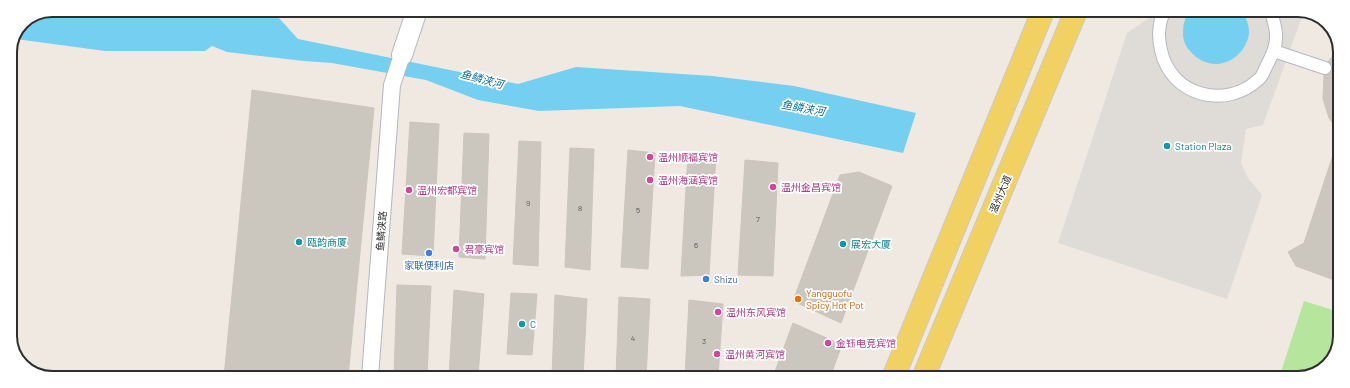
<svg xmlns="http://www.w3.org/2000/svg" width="1350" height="388" viewBox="0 0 1350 388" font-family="Barlow,'Noto Sans SC',sans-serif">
<rect width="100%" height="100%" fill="#efe9e1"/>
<path fill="#b6e59e" d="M1304,301l35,11v34l-15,23 -26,9h-19z"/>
<path fill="#dfdcd8" d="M1159,11h145l-41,114 -17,4 -5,34 7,15 14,17 -35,104 -169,-56 69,-210z"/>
<g fill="#75cff0">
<path d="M52,10h169l-2,7h25l6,-7h4l24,7 20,22 220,45 58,-17 136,9 82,10 122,27 -13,40 -223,-47 -141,5 -61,-11 -52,-20 -94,-17 -28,-2 -77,-9 -15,-6 -7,5h-100l-89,-12 7,-17z"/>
<path d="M1190,11h52c4,7 7,13 7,21 0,6 -3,12 -6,17 -14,19 -38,20 -53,2 -4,-4 -7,-11 -7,-17 0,-8 1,-16 7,-23z"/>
</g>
<g fill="#cbc7bf" stroke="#cbc5ba">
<path d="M1339,47l1,2v85l-11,-16 -6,-19 1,-24 6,-1 2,-3v-5l-4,-4z"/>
<path d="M252,90l122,18 -26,269h-124z"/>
<path d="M410,122l29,2 -6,132 -31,-2z"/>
<path d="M464,133l25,1 -4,125 -26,-2z"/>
<path d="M519,141l22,1 -3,124 -25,-2z"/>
<path d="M1337,143l2,1v131l-2,6 -41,-15 -8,-14 16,-9z"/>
<path d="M570,148l24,1 -4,121 -25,-3z"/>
<path d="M628,150l27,3 -7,116 -27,-2z"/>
<path d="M688,153l28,1 -7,121 -28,1z"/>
<path d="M745,160l33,3 -5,113 -35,-1z"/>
<path d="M859,172l33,14 -51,137 -48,-22 47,-126z"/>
<path d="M397,285l34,1 -4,91h-33z"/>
<path d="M454,290l30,4 -6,83h-29z"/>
<path d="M511,293l26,1 -5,61 -25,-1z"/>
<path d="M555,295l32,4 -4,78h-31z"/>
<path d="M619,297l31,2 -4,78h-30z"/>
<path d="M689,300l34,4 -5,73h-33z"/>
<path d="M793,323l49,22 -12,32h-57z"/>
</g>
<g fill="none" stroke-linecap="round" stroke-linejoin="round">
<defs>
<g id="pedestrian">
<path d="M1165,11c-7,11 -7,27 -4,39 9,45 64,61 98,29 4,-3 6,-11 9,-16 4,-8 8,-15 8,-25 1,-8 -3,-17 -4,-24l-2,-3"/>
<path d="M1274,51l51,17"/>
</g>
<path id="minor" d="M370,377l22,-292 10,-30"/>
<path id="tertiary" d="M402,55l15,-45"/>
<g id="primary">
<path d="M893,378l150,-367"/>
<path d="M923,378l153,-367"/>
</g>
</defs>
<use href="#pedestrian" stroke="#b4b7c1" stroke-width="14"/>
<use href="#minor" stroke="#b4b7c1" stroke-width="18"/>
<use href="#tertiary" stroke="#b4b7c1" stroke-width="22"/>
<use href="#primary" stroke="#c9c9c9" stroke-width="24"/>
<use href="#pedestrian" stroke="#fff" stroke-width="12"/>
<use href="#minor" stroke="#fff" stroke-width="16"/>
<use href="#tertiary" stroke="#fff" stroke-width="20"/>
<use href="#primary" stroke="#f2d163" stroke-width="22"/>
</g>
<g fill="#0f9aa8" stroke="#fff" stroke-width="1.5">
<circle cx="1167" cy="146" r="4"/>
<circle cx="299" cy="242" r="4"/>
<circle cx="843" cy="244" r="4"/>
<circle cx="522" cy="324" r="4"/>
</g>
<g fill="#d1479c" stroke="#fff" stroke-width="1.5">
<circle cx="650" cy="157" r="4"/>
<circle cx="650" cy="180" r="4"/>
<circle cx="773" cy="187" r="4"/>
<circle cx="409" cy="190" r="4"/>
<circle cx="456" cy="249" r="4"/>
<circle cx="718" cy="312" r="4"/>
<circle cx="828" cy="343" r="4"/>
<circle cx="717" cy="354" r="4"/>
</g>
<g fill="#3f7fe0" stroke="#fff" stroke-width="1.5">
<circle cx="429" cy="253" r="4"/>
<circle cx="706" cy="279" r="4"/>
</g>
<circle fill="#e8710a" stroke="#fff" stroke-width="1.5" cx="798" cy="299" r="4"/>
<g text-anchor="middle" stroke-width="3.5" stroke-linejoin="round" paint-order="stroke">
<g font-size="8" fill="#555452">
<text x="528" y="206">9</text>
<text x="580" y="211">8</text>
<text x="638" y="213">5</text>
<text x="758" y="222">7</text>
<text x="696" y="248">6</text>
<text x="633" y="341">4</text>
<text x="704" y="344">3</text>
</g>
<g font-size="10" fill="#0d838f" stroke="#fff" text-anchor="start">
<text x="1175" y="150">Station Plaza</text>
<text x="307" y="246">瓯韵商厦</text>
<text x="851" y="248">展宏大厦</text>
<text x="530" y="328">C</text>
</g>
<g font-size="10" fill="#b23c85" stroke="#fff" text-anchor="start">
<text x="658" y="161">温州顺福宾馆</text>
<text x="658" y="184">温州海涵宾馆</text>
<text x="781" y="191">温州金昌宾馆</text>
<text x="417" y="194">温州宏都宾馆</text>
<text x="464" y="253">君豪宾馆</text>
<text x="726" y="316">温州东风宾馆</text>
<text x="836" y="347">金钰电竞宾馆</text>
<text x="725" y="358">温州黄河宾馆</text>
</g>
<g font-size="10" fill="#2e2e2e" stroke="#fff">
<text transform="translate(1000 194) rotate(-67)" y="4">温州大道</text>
<text transform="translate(381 231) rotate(-86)" y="4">鱼鳞浃路</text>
</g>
<g font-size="10" fill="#366cbe" stroke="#fff">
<text x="429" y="269">家联便利店</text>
<text x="714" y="283" text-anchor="start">Shizu</text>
</g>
<g font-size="10" fill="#c56008" stroke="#fff" text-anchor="start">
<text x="806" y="297">Yangguofu<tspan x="806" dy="12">Spicy Hot Pot</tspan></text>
</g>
<g font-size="11" font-style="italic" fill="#0d6fa3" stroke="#fff">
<text transform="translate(482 79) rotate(15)" y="4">鱼鳞浃河</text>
<text transform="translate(803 108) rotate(10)" y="4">鱼鳞浃河</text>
</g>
</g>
<path d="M0 0H1350V388H0ZM52 17H1298A35 35 0 0 1 1333 52V336A35 35 0 0 1 1298 371H52A35 35 0 0 1 17 336V52A35 35 0 0 1 52 17Z" fill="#fff" fill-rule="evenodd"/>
<path fill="none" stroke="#2e2e2e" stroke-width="2" d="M52 17H1298A35 35 0 0 1 1333 52V336A35 35 0 0 1 1298 371H52A35 35 0 0 1 17 336V52A35 35 0 0 1 52 17Z"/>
</svg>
